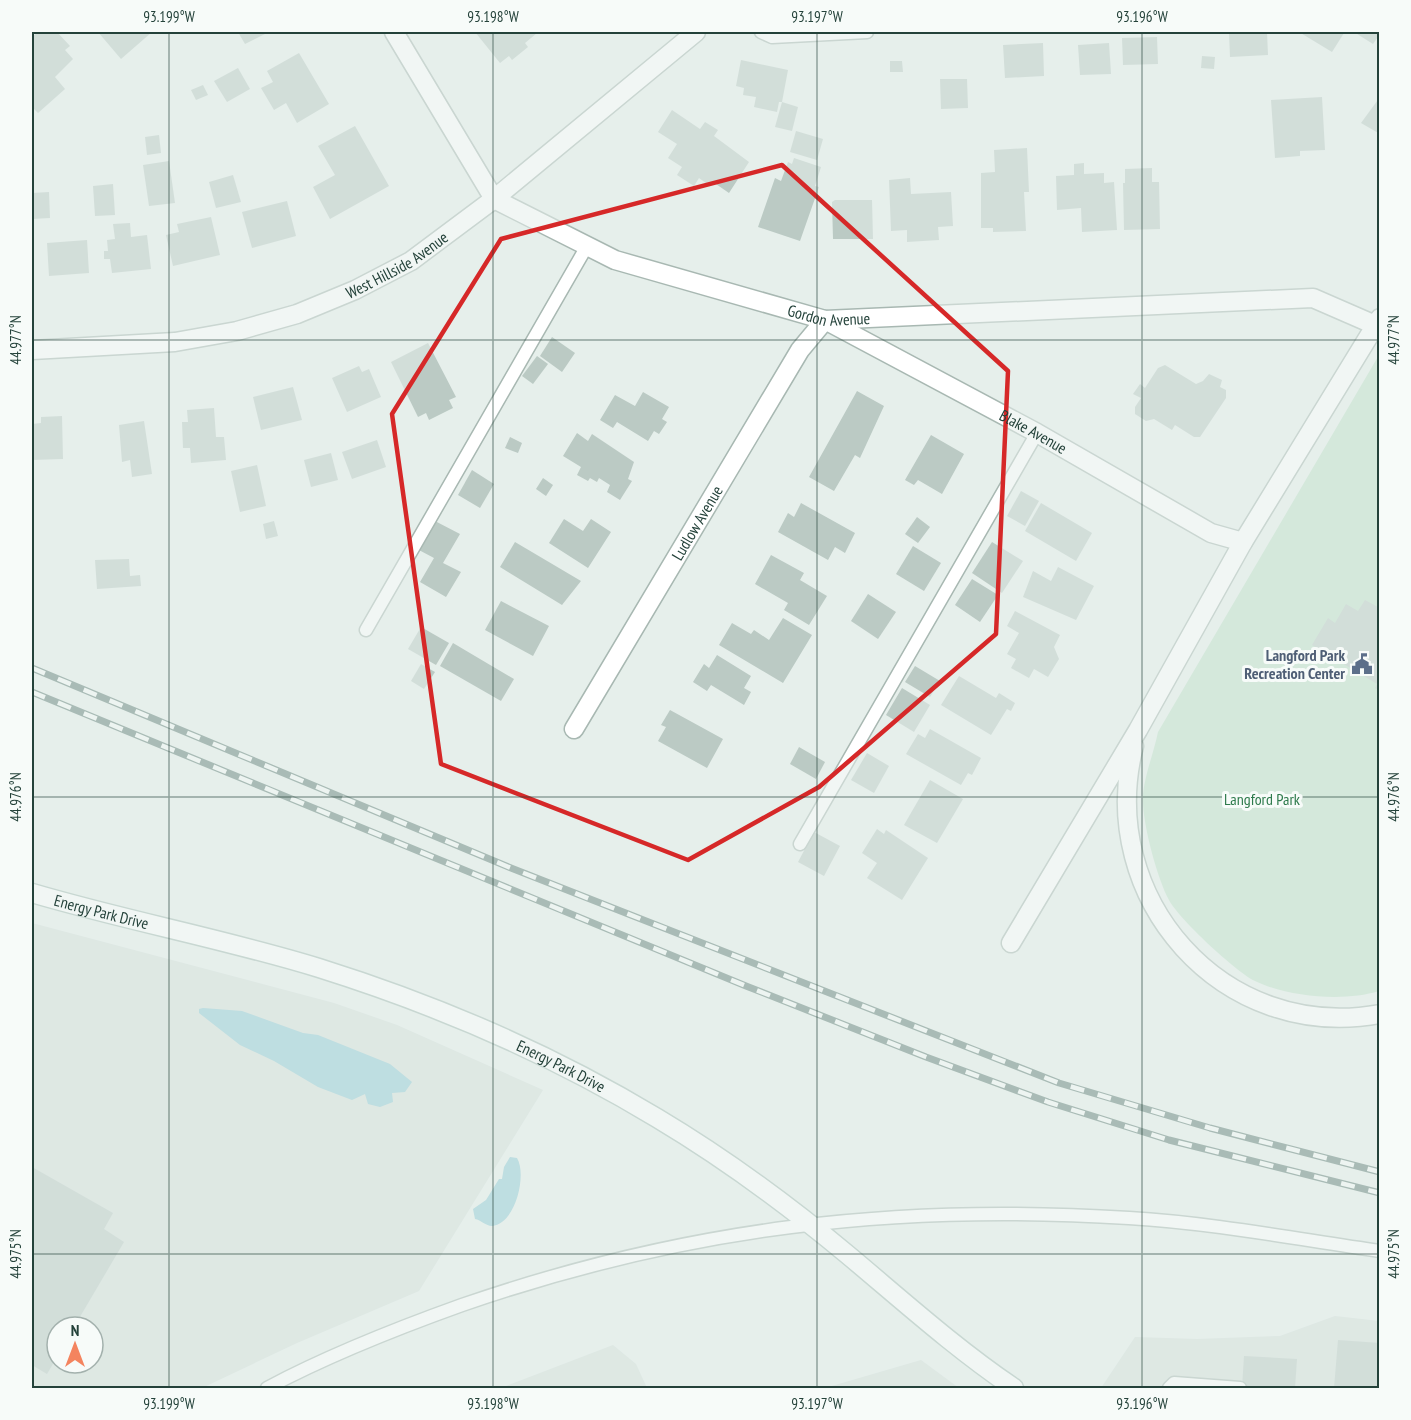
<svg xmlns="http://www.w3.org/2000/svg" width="1411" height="1420" viewBox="0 0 1411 1420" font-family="'PT Sans Narrow',sans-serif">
<rect width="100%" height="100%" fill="#e6efeb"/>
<g fill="#d4dfda" fill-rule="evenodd">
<path d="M32,923l302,80 63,22 146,65 -124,201 -122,52 -95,45h-170zM57,1327h36v36h-36z"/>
<path d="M1335,1316l44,5v67h-278l34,-51 62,2 83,-3z"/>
<path d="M613,1345l23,19 11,24h-146z"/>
<path d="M921,1360l38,28h-134z"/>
</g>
<path fill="#bfe0c8" d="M1379,355v636c-35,11 -91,6 -124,-10 -20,-10 -76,-62 -86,-81 -12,-22 -28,-81 -26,-106 2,-20 11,-42 15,-62z"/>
<g fill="#8ec9d4">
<path d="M203,1008l39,3 61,22 15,2 72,29 22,18 -7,10 -13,1 1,9 -13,5 -12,-3 -3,-10 -13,6 -34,-13 -44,-26 -34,-16 -41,-32v-4z"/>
<path d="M510,1157l7,1c10,16 -1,66 -25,68 -6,0 -11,-6 -17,-7l-2,-10 13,-9 13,-21h3l2,-12z"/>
</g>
<g fill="#bbcac4">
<path d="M38,32h19l13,14 -5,4 8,9 -18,18 10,12 -27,24 -4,-4 -2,2v-74z"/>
<path d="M98,32h54l-31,27z"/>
<path d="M238,32h31l-24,12z"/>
<path d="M475,32h60l2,1 -12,10 3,4 -16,13 -3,-4 -9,7z"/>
<path d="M1229,32h38l1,23 -38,2z"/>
<path d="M1299,32h43l2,1 -12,19z"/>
<path d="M1354,32h23l3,2 -7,10z"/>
<path d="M1157,37l1,27 -35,1 -1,-27z"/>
<path d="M1043,43l1,33 -39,2 -2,-33z"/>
<path d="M1109,43l2,31 -31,1 -2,-30z"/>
<path d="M299,53l30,51 -32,19 -11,-20 -12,7 -13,-22 12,-6 -6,-11z"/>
<path d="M1202,56l13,1 -1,12 -13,-1z"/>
<path d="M741,60l47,10 -6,32h-3l-2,10 -23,-5 2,-10 -13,-2 1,-7 -8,-2z"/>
<path d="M890,61h12l1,11h-13z"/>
<path d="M238,68l12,21 -23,13 -13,-21z"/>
<path d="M940,79h27l1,29 -27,1z"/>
<path d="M203,85l5,10 -12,5 -5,-10z"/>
<path d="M1322,97l3,53 -25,1v5l-25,2 -4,-58z"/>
<path d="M1380,97v37l-19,-11z"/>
<path d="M782,102l16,5 -6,24 -17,-4z"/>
<path d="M672,110l28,19 5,-7 13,8 -4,6 35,26 -20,31 -16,-11 -3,4 -11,-8 -5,8 -17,-11 5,-8 -14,-9 9,-14 -19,-12z"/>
<path d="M355,126l34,60 -59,33 -17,-32 22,-12 -17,-29z"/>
<path d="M796,131l27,8 -6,21 -27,-8z"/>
<path d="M159,135l2,18 -14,2 -2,-18z"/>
<path d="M1027,148l2,44h-5l2,39 -33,1v-4h-12v-55l14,-1 -1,-22z"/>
<path d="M794,158l27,9 -6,19 4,1 -19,54 -42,-14 17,-49 6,3 7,-19 4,2z"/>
<path d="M169,161l6,42 -26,3 -6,-41z"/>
<path d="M1084,163v11l20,-1v10l10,-1 3,48 -35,2 -1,-24 -24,2 -1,-34 18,-1v-11z"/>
<path d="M1152,168v14h7l1,47 -36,1 -1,-47h2v-14z"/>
<path d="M233,175l8,27 -25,6 -7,-26z"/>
<path d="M910,178l1,16 40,-2 2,34 -15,1 1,13 -32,2v-12l-16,1 -2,-51z"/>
<path d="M113,184l2,31 -20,1 -2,-30z"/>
<path d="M49,192l1,26 -18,1v-26z"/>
<path d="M835,200h37l1,39h-40l-1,-37z"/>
<path d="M287,201l9,35 -44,12 -10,-36z"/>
<path d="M211,217l9,38 -47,11 -7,-31 13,-3 -2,-8z"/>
<path d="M130,223l1,14 16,-2 4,34 -39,4 -2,-14h-6v-8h4l-1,-11 8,-1 -2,-15z"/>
<path d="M87,240l2,33 -40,3 -2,-33z"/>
<path d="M552,337l23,16 -13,19 -22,-16z"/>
<path d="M428,343l28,54 -7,3 4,8 -24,12 -3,-7 -8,4 -27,-55z"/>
<path d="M537,356l11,8 -15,20 -11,-8z"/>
<path d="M1165,365l31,19 7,-3 6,-7 13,6 -2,7 6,3v8l-26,39h-6l-19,-12 -3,5 -18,-11 -8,2 -11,-7v-7l6,-9 -8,-4 7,-10 5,4 13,-20z"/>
<path d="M359,366l3,6 7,-3 12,28 -34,15 -15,-34z"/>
<path d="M293,387l9,33 -41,10 -8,-33z"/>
<path d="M857,391l27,15 -24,52 -5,-3 -21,36 -25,-14z"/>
<path d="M643,392l26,15 -7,12 5,3 -8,12 -5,-3 -6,10 -31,-19 -4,6 -13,-8 15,-25 20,11z"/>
<path d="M214,408l2,29h8l2,23 -35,3 -1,-15h-7l-1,-26h6l-1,-12z"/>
<path d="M62,416l1,43 -31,1v-36l9,-1v-6z"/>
<path d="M144,421l8,53 -20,3 -2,-17 -8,2 -3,-37z"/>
<path d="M577,433l11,8 4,-7 42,28 -6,17 4,2 -12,19 -13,-8 3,-7 -11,-7 -2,4 -7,-4 -2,3 -11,-6 4,-8 -18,-11z"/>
<path d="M931,435l33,19 -22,40 -24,-14 -4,5 -9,-5z"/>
<path d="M510,437l12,6 -4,10 -13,-5z"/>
<path d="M377,440l9,27 -34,12 -10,-27z"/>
<path d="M331,453l7,27 -27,7 -7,-27z"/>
<path d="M257,465l9,41 -26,6 -9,-41z"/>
<path d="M472,470l22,14 -14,24 -22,-13z"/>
<path d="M543,478l10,7 -7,11 -10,-7z"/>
<path d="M1021,491l18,10 -14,25 -18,-10z"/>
<path d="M801,503l54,30 -10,20 -10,-6 -7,13 -50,-28 10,-19 6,4z"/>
<path d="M1041,503l51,30 -16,28 -51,-30z"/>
<path d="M917,517l13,10 -12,16 -13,-9z"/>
<path d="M564,519l19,12 8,-12 20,13 -23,36 -39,-25z"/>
<path d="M433,520l27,14 -17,29 18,9 -15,25 -26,-15 14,-24 -17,-9z"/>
<path d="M274,521l4,15 -12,3 -3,-15z"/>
<path d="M515,542l66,39 -19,24 -62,-38z"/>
<path d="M992,542l31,19 -21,32 -30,-20z"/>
<path d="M913,546l28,17 -17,28 -28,-17z"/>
<path d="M771,555l33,18 -4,7 27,16 -18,29 -25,-15 4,-7 -33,-19z"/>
<path d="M129,559l1,17 10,-1 1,11 -44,3 -2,-29z"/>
<path d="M1058,567l36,19 -18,34 -53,-23 10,-26 18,10z"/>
<path d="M972,579l26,16 -18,27 -25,-17z"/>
<path d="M868,594l28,18 -18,27 -27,-18z"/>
<path d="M1365,600l13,7 2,-3v87l-5,-3 2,-4 -65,-39 16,-27 7,5 11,-19 12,7z"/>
<path d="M501,601l48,25 -16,30 -48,-26z"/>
<path d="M1015,611l45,24 -6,12 5,12 -11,18 -14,-8 -5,9 -18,-10 5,-9 -9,-5 12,-21 -12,-7z"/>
<path d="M783,618l29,17 -29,48 -64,-38 13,-22 19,11 3,-4 15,10z"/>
<path d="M421,627l28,16 -13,22 -28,-16z"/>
<path d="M453,643l61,36 -13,22 -61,-35z"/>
<path d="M717,655l34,21 -7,12 7,4 -7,13 -33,-20 -4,6 -14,-9 11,-18 5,4z"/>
<path d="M421,664l14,8 -11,17 -13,-8z"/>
<path d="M915,666l25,15 -10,16 -25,-15z"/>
<path d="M959,676l37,22 3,-5 16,10 -4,8 -4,-2 -16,26 -50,-30z"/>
<path d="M902,688l28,17 -16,27 -28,-17z"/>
<path d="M670,710l53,29 -16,29 -49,-27 8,-14 -5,-2z"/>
<path d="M930,729l51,29 -9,17 -4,-2 -7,12 -55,-31 12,-20 7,4z"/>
<path d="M799,747l26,15 -9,17 -26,-15z"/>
<path d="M867,753l22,13 -15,27 -23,-13z"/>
<path d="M930,780l33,19 -26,44 -33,-18z"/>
<path d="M877,829l7,5 2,-4 42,28 -26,42 -35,-22 10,-15 -15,-10z"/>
<path d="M814,832l26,14 -16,30 -26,-14z"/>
<path d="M32,1167l81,46 -9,16 20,13 -50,85h-17v30l-10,17 -15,-9z"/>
<path d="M1338,1340l42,3v45h-46z"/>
<path d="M1244,1356l53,3 -2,29h-53z"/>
</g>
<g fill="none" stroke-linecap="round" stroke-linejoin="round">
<defs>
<g id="lane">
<path d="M761,32l11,5 95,-5"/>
<path d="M366,630l221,-384"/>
<path d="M800,844l237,-411"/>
<path d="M267,1388c62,-33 128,-59 195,-83 223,-77 432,-102 667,-87 84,5 167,21 251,33"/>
<path d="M1169,1388l5,-5 66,5"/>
</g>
<g id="street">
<path id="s1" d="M394,32l100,167 121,61 210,60 488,-22 62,27"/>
<path id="s2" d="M827,321l210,112 174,100 32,9"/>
<path id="s3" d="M32,350l143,-8 62,-11 60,-17 58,-24 56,-29 83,-62 202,-167"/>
<path id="s4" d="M574,729l226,-379 25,-30"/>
<path d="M1134,746c-39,152 89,297 246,268"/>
<path d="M1011,943l127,-213 105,-188 137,-224"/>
</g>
<g id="secondary">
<path id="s5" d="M32,893c95,28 193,46 287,75 118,37 232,86 338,150 67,40 131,87 191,137 55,46 107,93 166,133"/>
</g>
</defs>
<use href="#lane" stroke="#a8b8b2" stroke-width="15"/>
<use href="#street" stroke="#a8b8b2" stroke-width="21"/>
<use href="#secondary" stroke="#a4bbb3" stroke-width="21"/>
<use href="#lane" stroke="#fff" stroke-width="12"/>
<use href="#street" stroke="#fff" stroke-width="18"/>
<use href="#secondary" stroke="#fff" stroke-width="18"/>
<defs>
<g id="rail">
<path d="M32,668l479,200 548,215 151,45 170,44"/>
<path d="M32,692l714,294 180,71 122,45 121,38 211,53"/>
</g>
</defs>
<use href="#rail" stroke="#5f7d75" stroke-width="7"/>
<use href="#rail" stroke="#f7fbf9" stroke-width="4.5" stroke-dasharray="14" stroke-linecap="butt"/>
</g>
<path d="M0 0H1411V1420H0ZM782,165l226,206 -12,263 -177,153 -131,73 -247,-96 -49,-350 109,-175z" fill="#e6efeb" fill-opacity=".55" fill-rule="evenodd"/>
<path fill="none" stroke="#d62828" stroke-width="4.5" stroke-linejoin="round" d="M782,165l226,206 -12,263 -177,153 -131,73 -247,-96 -49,-350 109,-175z"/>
<path fill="none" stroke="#24423a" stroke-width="1.5" stroke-opacity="0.45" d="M169,32v1356M493,32v1356M817,32v1356M1142,32v1356M32,340h1348M32,797h1348M32,1254h1348"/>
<defs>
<symbol id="civic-bare" viewBox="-9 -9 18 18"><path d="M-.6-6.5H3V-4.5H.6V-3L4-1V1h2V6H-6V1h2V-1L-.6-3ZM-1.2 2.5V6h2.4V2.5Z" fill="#5c6f8a" stroke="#f7fbf9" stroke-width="2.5" paint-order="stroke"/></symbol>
</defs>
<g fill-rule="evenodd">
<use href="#civic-bare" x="1347" y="649" width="30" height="30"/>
</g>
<g text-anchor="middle" stroke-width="6" stroke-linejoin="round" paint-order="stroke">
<g font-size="16" fill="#24423a" stroke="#f7fbf9">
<text dy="6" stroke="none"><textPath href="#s3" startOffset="380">West Hillside Avenue</textPath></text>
<text dy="6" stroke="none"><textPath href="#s1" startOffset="552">Gordon Avenue</textPath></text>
<text dy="6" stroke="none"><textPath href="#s2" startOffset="234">Blake Avenue</textPath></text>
<text dy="6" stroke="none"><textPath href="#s4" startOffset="240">Ludlow Avenue</textPath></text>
<text dy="6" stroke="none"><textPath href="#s5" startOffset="72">Energy Park Drive</textPath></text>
<text dy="6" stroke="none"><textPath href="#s5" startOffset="558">Energy Park Drive</textPath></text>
</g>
<g font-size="16" font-weight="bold" fill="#4e5e75" stroke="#f7fbf9" text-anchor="end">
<text x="1345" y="661">Langford Park<tspan x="1345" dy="18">Recreation Center</tspan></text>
</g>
<g font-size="16" fill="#2d7a4b" stroke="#f7fbf9">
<text x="1262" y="805">Langford Park</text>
</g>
</g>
<rect width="1411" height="1420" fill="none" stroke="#f7fbf9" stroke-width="66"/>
<g transform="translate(75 1345)"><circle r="28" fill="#f7fbf9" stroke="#a3b1ad" stroke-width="1.5"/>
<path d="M0-4.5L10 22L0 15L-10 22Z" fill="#f4845f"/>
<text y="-9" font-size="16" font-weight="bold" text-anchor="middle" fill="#24423a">N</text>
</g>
<rect x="33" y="33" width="1345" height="1354" fill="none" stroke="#24423a" stroke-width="2"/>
<g font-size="15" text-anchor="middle" fill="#24423a">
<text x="169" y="22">93.199°W</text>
<text x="493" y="22">93.198°W</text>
<text x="817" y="22">93.197°W</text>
<text x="1142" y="22">93.196°W</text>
<text transform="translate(16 340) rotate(-90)" y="5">44.977°N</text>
<text transform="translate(1394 340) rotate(-90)" y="5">44.977°N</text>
<text transform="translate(16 797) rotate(-90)" y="5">44.976°N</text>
<text transform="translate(1394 797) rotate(-90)" y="5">44.976°N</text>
<text transform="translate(16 1254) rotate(-90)" y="5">44.975°N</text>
<text transform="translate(1394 1254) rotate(-90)" y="5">44.975°N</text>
<text x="169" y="1409">93.199°W</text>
<text x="493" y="1409">93.198°W</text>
<text x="817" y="1409">93.197°W</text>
<text x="1142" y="1409">93.196°W</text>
</g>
</svg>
